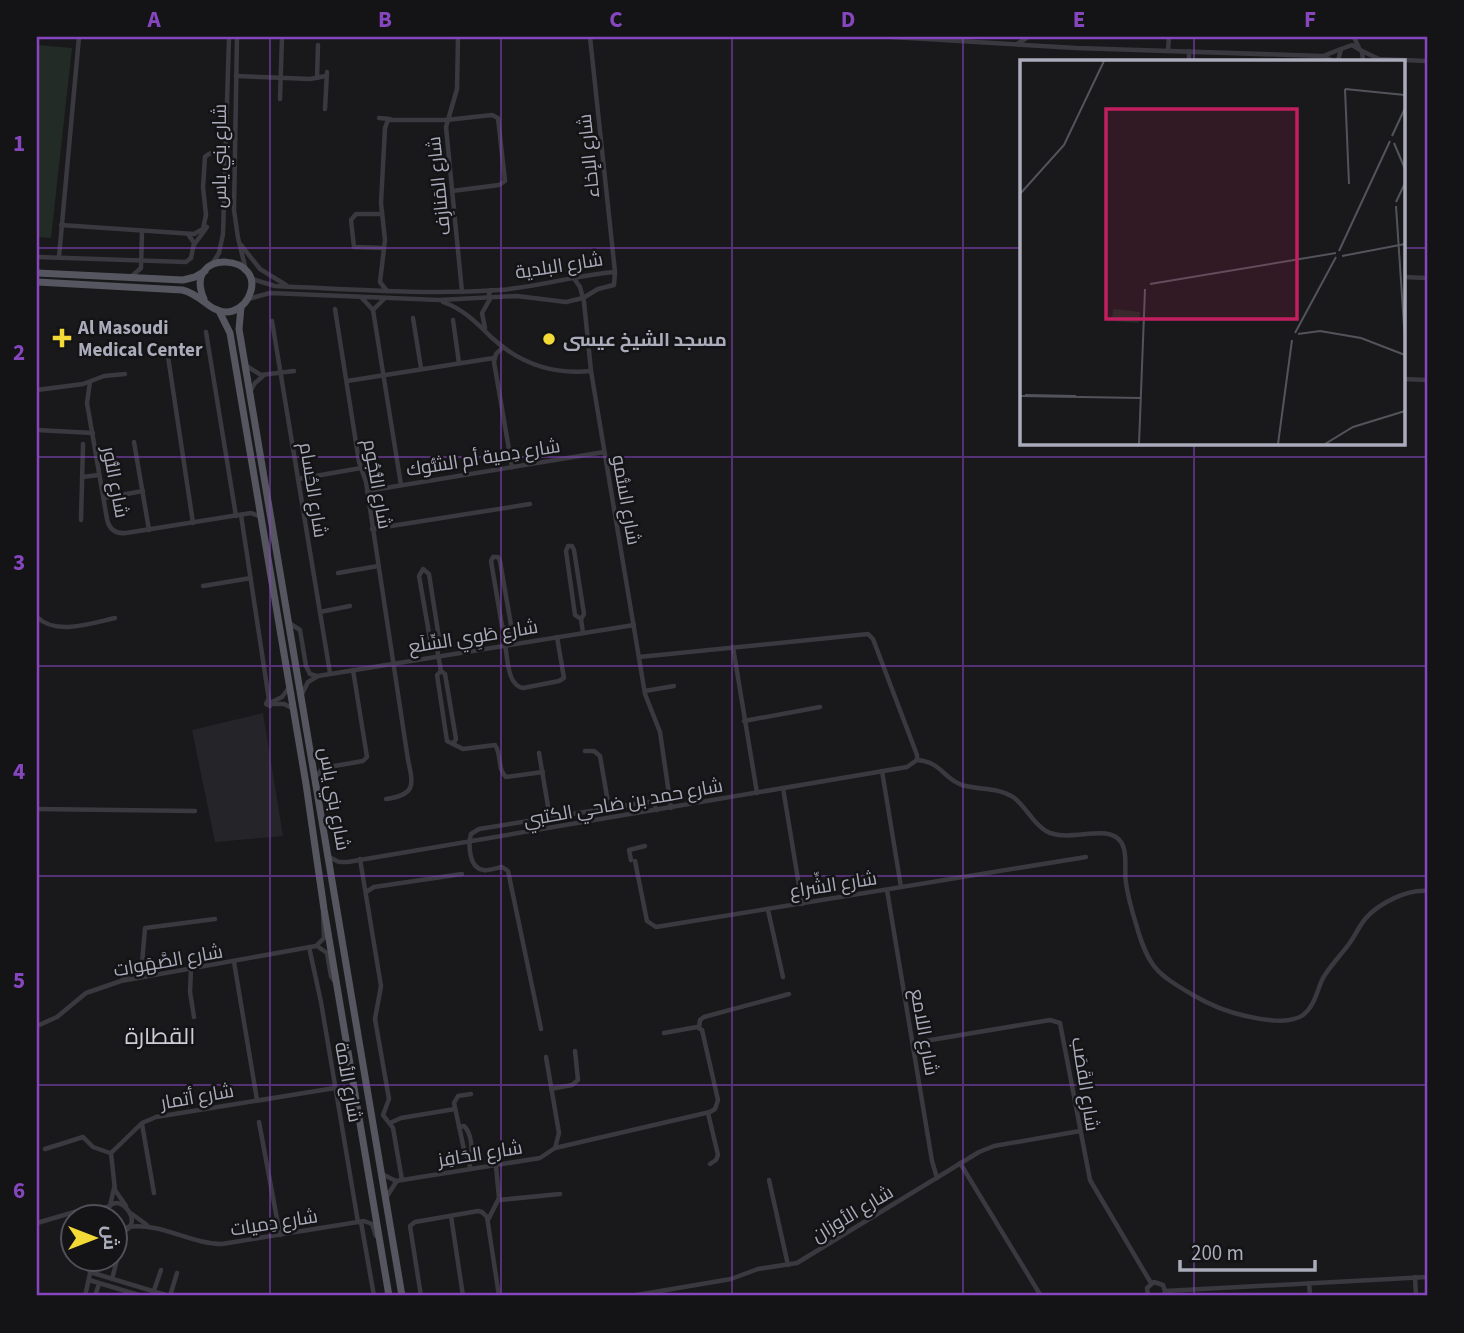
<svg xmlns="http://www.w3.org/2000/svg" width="1464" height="1333" viewBox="0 0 1464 1333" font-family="'Source Sans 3',Cairo,sans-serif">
<rect width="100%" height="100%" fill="#19191b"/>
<path fill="#252428" d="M263,713l20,123 -68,6 -23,-112z"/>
<path fill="#222b25" d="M37,45l35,3 -21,190 -14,-1z"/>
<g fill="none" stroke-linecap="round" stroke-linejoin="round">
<g stroke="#3a3940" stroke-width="4.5">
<path d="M237,37l-3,173 4,28 8,32"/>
<path d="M458,37l-1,52 -11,38 16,165"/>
<path d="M892,37l184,11 246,8 12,5"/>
<path d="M1354,37l5,11"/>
<path d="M1017,44l11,-7"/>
<path d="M1168,50l1,-13"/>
<path d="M1362,51l17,8 48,2"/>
<path d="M1323,56l18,-7"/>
<path d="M1189,61v-10"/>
<path d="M1338,61l3,-12 11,-4 10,6 1,10"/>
<path d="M236,76l74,3 16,-3"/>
<path d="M317,78l1,-33"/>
<path d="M280,99l2,-62"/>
<path d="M325,109l2,-37"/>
<path d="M379,118l11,1"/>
<path d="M382,214h-26l-5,6 3,27 29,1"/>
<path d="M206,215l-3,-28 2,-30c5,-6 14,-5 21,-11"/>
<path d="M61,225l133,9 9,-5 3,-14"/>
<path d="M194,245l13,-18"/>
<path d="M241,245l19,24 26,16"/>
<path d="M37,257l149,5 5,-4 3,-15 -6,-9"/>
<path d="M59,257l20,-220"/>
<path d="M212,264l7,-11 4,-19 6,-197"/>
<path d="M132,276l9,-8 1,-36"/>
<path d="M573,277l7,10 4,15 7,69 54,323 15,38 11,76"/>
<path d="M1403,277l24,1"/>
<path d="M252,279l23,7c75,3 150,9 224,4 40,-3 77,-15 116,-18"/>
<path d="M387,291l-7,-9 5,-42 -4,-37 4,-75 3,-8h58l46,-5 6,3 7,63 -6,4 -47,6"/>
<path d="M362,298l11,12 28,175"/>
<path d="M248,299l22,-6 169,7 78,-4 49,6 17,-4 15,-9 16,-4 1,-13 -25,-235"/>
<path d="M443,302c20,7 33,20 48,35 29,27 61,38 100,34"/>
<path d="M335,309l24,153 7,20 42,278c6,26 7,35 -22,39"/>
<path d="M373,310l12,-12"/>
<path d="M413,318l8,50"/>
<path d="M453,320l6,43"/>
<path d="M272,321l58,352"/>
<path d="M485,328l-3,-15 8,-14 -1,-5 2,-4"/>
<path d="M206,332l30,184"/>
<path d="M503,347l-7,7 -2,8 18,105"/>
<path d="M167,350l26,173"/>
<path d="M245,365l16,10 33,-4"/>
<path d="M1403,379l24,1"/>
<path d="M347,381l147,-23"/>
<path d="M90,382l-3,21 20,116c2,10 8,15 19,14l125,-20 10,4"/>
<path d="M37,390l46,-6 21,-8 21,-2"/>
<path d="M251,390l4,-7 8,-7"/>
<path d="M37,430l56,3"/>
<path d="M134,442l15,88"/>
<path d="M82,477l17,-2"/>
<path d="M298,479l63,-11"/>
<path d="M367,491l237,-39"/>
<path d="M104,498l39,-7"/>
<path d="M241,515l28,185"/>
<path d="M81,520l2,-76"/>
<path d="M372,529l158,-25"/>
<path d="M568,546h4l2,4 10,64 -3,5 -6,-4 -9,-64z"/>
<path d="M493,557h5l2,4 11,64 -3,5 -6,-4 -11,-65z"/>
<path d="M423,569l6,5 10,64 -3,5 -6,-4 -11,-63z"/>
<path d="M338,573l40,-7"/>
<path d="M203,586l48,-8"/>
<path d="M320,612l30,-6"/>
<path d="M37,617c19,19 55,6 78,1"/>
<path d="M581,619l2,14"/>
<path d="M289,623l11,7 6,36 4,8 7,2"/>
<path d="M508,630l2,14"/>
<path d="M436,643l5,28"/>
<path d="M505,645c3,14 2,40 18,43l36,-7 5,-3 -7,-41"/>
<path d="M733,647l24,146"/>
<path d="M441,671l4,3 11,65 -3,5 -6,-3 -10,-66z"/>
<path d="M645,691l29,-5"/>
<path d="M302,694l6,-12 10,-6 316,-51"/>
<path d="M268,700l4,3 -2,3 -4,-2z"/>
<path d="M272,702l10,-5 6,-8"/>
<path d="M272,704h12l10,5"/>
<path d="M744,721l76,-14"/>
<path d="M453,744l10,5 32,-4c7,10 2,24 11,32l37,-5"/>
<path d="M585,751h9l6,5 9,52"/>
<path d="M539,753l11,65"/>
<path d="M917,760c25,2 25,18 45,25 16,5 36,2 51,12 13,9 19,26 33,34 23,13 62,-9 75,11 7,10 3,29 5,41 2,14 6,28 10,41 12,42 19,49 57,71 17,10 34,17 53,21 17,4 43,9 57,-1 12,-9 14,-25 20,-37 7,-12 17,-22 26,-34 6,-8 10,-18 17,-26 13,-15 42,-29 61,-27"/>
<path d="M882,771l19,116"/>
<path d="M316,777l7,-9 40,-7 4,-4 -14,-87"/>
<path d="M783,788l19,116"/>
<path d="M37,809l158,2"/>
<path d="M329,857l10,5h9l559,-95 10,-7v-5l-44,-116 -5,-5 -229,23"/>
<path d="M360,859l21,127 -6,33 14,80 -6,16 10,13 9,52"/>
<path d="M631,860l-2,-10 16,-4"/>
<path d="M635,861l12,60 9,6 430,-70"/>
<path d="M887,890l45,271 5,17"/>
<path d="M366,892l8,-5 88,-13"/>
<path d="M768,910l15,67"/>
<path d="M317,946l10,7 4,23 4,6"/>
<path d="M309,947l12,55 37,220"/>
<path d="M234,962l23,138"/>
<path d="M191,969l-1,23 4,25"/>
<path d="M123,979l19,-15 3,-36 70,-9"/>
<path d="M37,1026l20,-9 29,-24 35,-12 195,-35 8,-8 -1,-25"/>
<path d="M699,1028l1,-8 4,-3 85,-23"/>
<path d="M541,1029l-33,-158 -6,-4c-6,1 -13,4 -18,3 -15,-1 -16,-25 -13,-36l8,-5 168,-27 6,1 4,7"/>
<path d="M913,1043l137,-23 10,3 30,157 61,103"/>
<path d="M551,1089l21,-4 6,-5 -3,-29"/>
<path d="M708,1113l10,42 -2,5 -6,4"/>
<path d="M259,1122l21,113"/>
<path d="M390,1123l11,-5 54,-9"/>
<path d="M142,1124l12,69"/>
<path d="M459,1127l5,-1c7,6 10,26 5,33"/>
<path d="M555,1148l155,-36 5,-3 3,-9 -16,-70 -5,-3 -33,6"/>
<path d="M45,1149l38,-12 10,10 17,6"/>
<path d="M960,1163l81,133"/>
<path d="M470,1169l-1,-10 -4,-5 -11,-51 4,-7 13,-2"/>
<path d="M382,1174l14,7 144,-23 15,-10 4,-15 -13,-76"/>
<path d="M769,1180l19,85"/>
<path d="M386,1198l10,-16"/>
<path d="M499,1200l61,-6"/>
<path d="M110,1206l4,-18"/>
<path d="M126,1206l-11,-16 -4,-37 31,-30 14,-6 179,-29"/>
<path d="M85,1211l15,7"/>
<path d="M132,1214l15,11"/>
<path d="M451,1216l12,80"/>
<path d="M103,1218c10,-40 51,13 13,14"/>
<path d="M488,1220l11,-22 -3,-32"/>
<path d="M361,1222l13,74"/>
<path d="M37,1223l51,-15 21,-1"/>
<path d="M128,1227c33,-5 62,17 94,17l142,-23 8,3 4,12"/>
<path d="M90,1272l79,24"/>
<path d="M1415,1277l1,19"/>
<path d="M112,1279l13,-49"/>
<path d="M89,1280l53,16"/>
<path d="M1309,1283l1,13"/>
<path d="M1165,1291l262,-14"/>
<path d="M85,1296l8,-36"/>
<path d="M95,1296l4,-12"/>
<path d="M152,1296l9,-26"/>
<path d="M170,1296l7,-23"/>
<path d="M421,1296l-11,-70 5,-4 63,-11 4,1 5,5 12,79"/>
<path d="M631,1296l100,-17 27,-10 39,-6 182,-111 15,-6 86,-15"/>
<path d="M1148,1296l-1,-8 7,-6 9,3 2,6 -1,5"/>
</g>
<g stroke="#55565f" stroke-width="7">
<path d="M37,273l146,7 12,-3 10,-6"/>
<path d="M37,282l145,8c19,4 28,22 44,22 9,0 18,-6 22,-14 23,-45 -67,-51 -44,1"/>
<path d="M241,307l-2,22 163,967"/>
<path d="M219,311l11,22 76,451 18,125 65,387"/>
</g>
</g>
<path fill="none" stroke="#8546be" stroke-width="2" stroke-opacity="0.55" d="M270,37v1259M501,37v1259M732,37v1259M963,37v1259M1194,37v24M37,248h984M1403,248h24M1194,443v853M37,457h1390M37,666h1390M37,876h1390M37,1085h1390"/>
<g fill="#f4da37" stroke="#141316" stroke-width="2.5">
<path d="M58.5 327.5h7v7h7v7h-7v7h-7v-7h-7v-7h7z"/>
<circle cx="549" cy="339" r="7"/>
</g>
<g text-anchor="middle" stroke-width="5" stroke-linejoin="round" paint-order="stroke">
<g font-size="19" fill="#abacbb" stroke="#141316">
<text transform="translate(219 156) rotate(-90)" y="7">شارع بني ياس</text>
<text transform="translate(588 156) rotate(-96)" y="7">شارع الإخاء</text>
<text transform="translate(438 186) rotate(-96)" y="7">شارع المَنازِف</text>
<text transform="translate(559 265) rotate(-9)" y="7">شارع البلدية</text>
<text transform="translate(483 457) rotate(-9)" y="7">شارع دِمية أم الشُّوك</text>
<text transform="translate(116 482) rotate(79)" y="7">شارع النُّور</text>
<text transform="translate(378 484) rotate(80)" y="7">شارع النُّجُوم</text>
<text transform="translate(314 490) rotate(81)" y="7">شارع الحُسام</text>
<text transform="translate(627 500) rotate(80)" y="7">شارع السُّمو</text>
<text transform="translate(473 636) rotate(-9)" y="7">شارع طَوِي السِّلَع</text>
<text transform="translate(335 799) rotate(80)" y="7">شارع بني ياس</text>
<text transform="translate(623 802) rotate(-10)" y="7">شارع حمد بن ضاحي الكتبي</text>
<text transform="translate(833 884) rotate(-9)" y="7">شارع الشِّراع</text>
<text transform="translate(168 960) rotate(-10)" y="7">شارع الصَّهَوات</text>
<text transform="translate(925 1032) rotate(80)" y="7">شارع اللامع</text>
<text transform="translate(349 1082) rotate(80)" y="7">شارع الأمة</text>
<text transform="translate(1086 1084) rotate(81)" y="7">شارع القَصَب</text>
<text transform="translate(197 1096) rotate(-10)" y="7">شارع أتمار</text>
<text transform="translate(480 1153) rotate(-9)" y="7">شارع الحَافِز</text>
<text transform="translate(852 1213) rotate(-31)" y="7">شارع الأوزان</text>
<text transform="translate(274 1222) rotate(-9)" y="7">شارع دِميات</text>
</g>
<g font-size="19" font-weight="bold" fill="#abacbb" stroke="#141316" text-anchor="start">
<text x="78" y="334">Al Masoudi<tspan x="78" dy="22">Medical Center</tspan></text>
<text x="563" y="346">مسجد الشيخ عيسى</text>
</g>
<g font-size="23" fill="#cccdd6" stroke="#141316">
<text x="160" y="1044">القطارة</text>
</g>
</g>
<g transform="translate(1020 60)">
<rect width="385" height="385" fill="#19191b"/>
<path d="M93,249l27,3 -1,11 -27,-2z" fill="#222b25"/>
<path fill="none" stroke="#53545b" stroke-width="2" d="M325,29l4,95M325,29l60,6M372,76l13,-28M374,83l11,26M0,134l44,-49 40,-84M376,142l9,-19M376,146l9,135M319,191l51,-110M322,196l63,-12M130,224l186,-31M275,273l41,-76M278,274l22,-3 41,7 44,17M5,335l51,1M0,336l121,2M119,384l6,-155M258,384l14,-104M305,384l28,-17 52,-16"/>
<path fill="#c11f60" fill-opacity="0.15" stroke="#c11f60" stroke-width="3.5" d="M86,49h191v210h-191z"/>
<rect width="385" height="385" fill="none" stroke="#abacbb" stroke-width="3.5"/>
</g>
<rect width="1464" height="1333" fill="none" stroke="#141316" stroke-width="77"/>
<g transform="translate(94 1238) rotate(90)"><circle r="33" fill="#141316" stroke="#505058" stroke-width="2"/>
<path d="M0-5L12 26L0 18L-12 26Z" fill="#f4da37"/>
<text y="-10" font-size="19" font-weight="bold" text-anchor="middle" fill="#abacbb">ش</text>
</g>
<path d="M1180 1260v10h135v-10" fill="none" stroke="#abacbb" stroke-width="3.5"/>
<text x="1191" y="1260" font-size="21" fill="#abacbb" stroke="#141316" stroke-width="5" paint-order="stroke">200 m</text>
<rect x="38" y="38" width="1388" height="1256" fill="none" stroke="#8546be" stroke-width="2.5"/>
<g font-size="23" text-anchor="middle" font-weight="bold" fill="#8546be">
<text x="154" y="27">A</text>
<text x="385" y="27">B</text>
<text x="616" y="27">C</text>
<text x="848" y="27">D</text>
<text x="1079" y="27">E</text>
<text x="1310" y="27">F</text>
<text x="19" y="151">1</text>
<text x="19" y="360">2</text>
<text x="19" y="570">3</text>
<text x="19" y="779">4</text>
<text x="19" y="988">5</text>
<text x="19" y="1198">6</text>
</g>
</svg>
